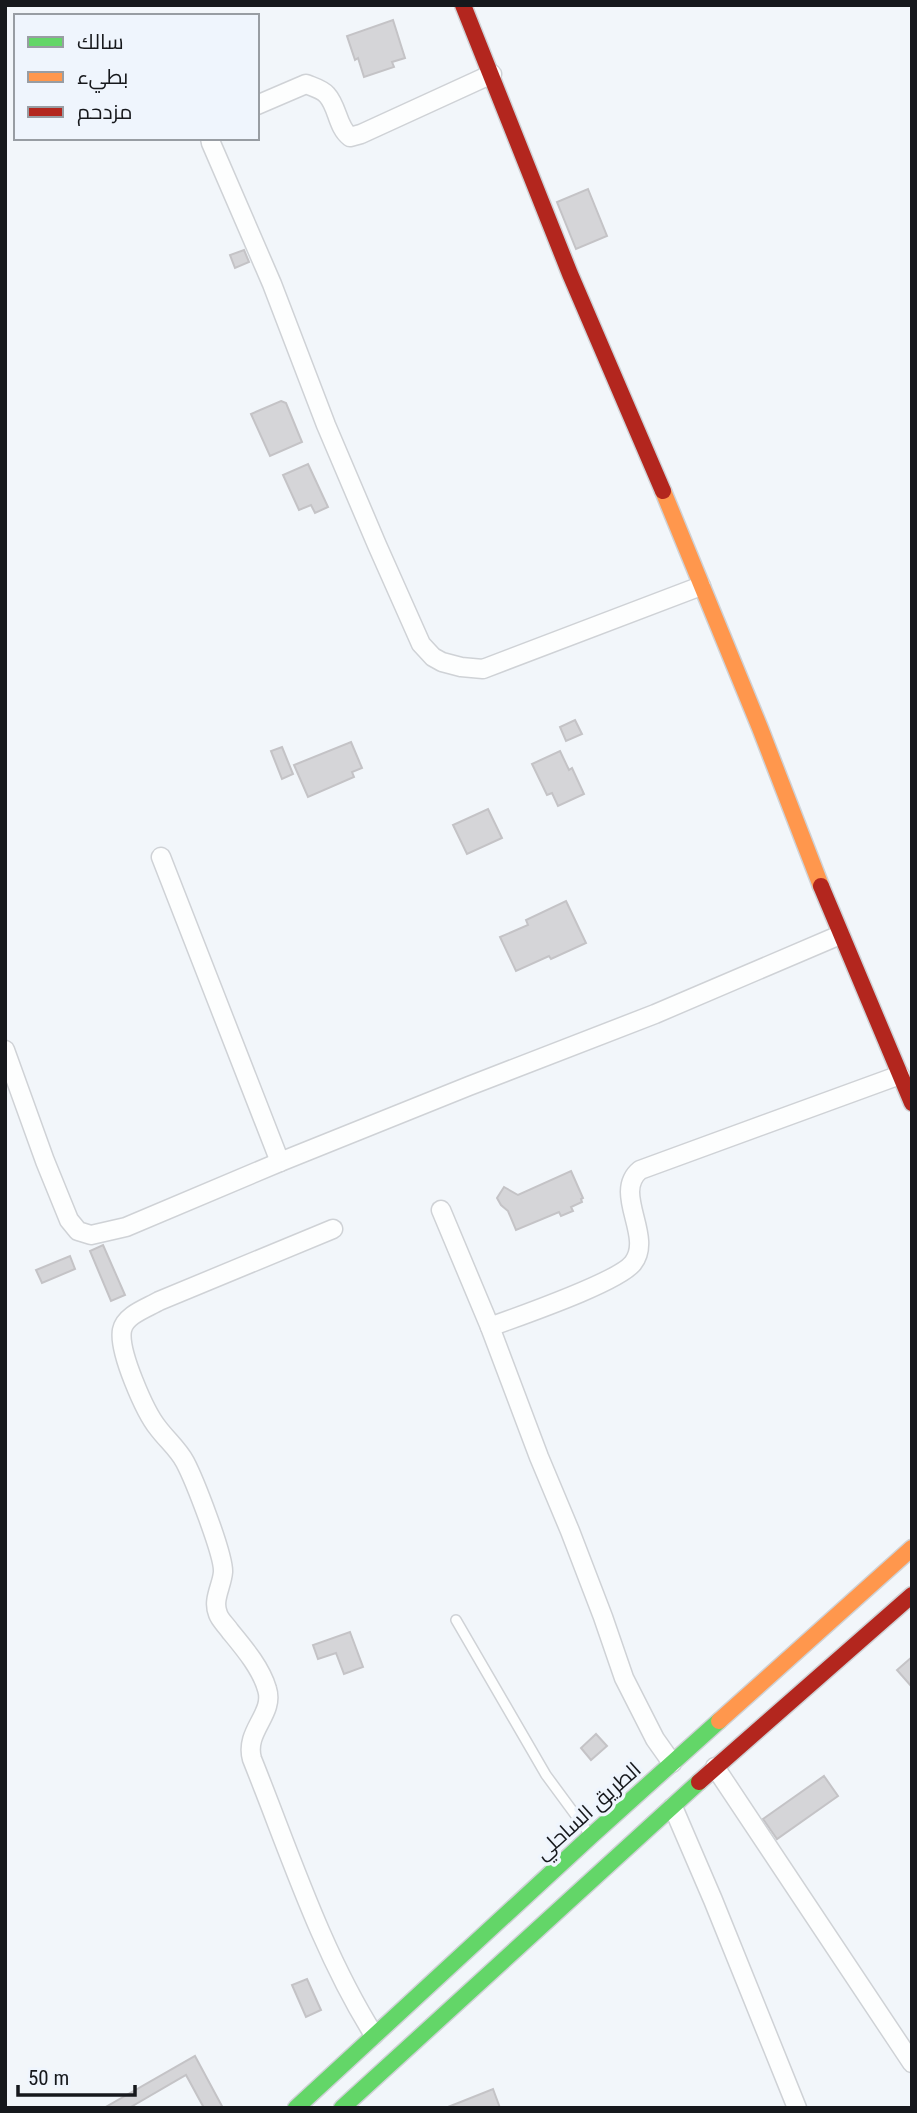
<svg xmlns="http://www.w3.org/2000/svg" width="917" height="2113" viewBox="0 0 917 2113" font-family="'Roboto Condensed',Cairo,sans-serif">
<rect width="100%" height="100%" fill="#f2f6fa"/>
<g fill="#d5d5d8" stroke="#c4c3c6" stroke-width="2">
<path d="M393,20l12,38 -13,4 2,5 -30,10 -6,-19 -3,2 -8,-24z"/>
<path d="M588,189l19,47 -31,13 -19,-47z"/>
<path d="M244,250l5,12 -14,6 -5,-13z"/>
<path d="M281,401l5,2 16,39 -32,14 -19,-42z"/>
<path d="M308,464l20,43 -13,6 -4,-8 -12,5 -16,-35z"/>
<path d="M575,720l7,14 -16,7 -6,-14z"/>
<path d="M351,742l11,26 -10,4 2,5 -46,20 -14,-32z"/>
<path d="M282,747l11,27 -11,5 -11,-28z"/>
<path d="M560,751l9,19 3,-2 12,26 -26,12 -6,-13 -5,2 -15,-31z"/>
<path d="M488,809l14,29 -35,16 -14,-29z"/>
<path d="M566,901l20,42 -35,16 -2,-3 -33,15 -16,-34 28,-12 -2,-5z"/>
<path d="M571,1171l12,27 -2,1 1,3 -11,5 2,4 -12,5 -2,-4 -43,18 -8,-19 -7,-6 -4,-7 7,-11 14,8z"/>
<path d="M103,1245l22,50 -14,6 -21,-50z"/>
<path d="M70,1256l5,13 -33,14 -6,-13z"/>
<path d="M350,1632l13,35 -19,7 -8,-21 -18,6 -5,-14z"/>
<path d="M912,1657v30l-15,-17z"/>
<path d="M596,1734l11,12 -16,14 -10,-12z"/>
<path d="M824,1776l14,20 -61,43 -14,-20z"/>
<path d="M307,1979l14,31 -15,7 -14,-32z"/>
<path d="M195,2056l28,52h-19l-18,-33 -57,33h-25z"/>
<path d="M493,2089l7,19h-52v-1z"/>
</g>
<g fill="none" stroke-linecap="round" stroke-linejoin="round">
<defs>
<path id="lane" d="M456,1620l90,155 42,57"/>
<g id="street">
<path d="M257,105l49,-21c7,3 16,5 21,11 11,12 10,32 23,42l11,-3 131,-60"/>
<path d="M210,138l1,5 61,141 54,141 51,120 44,99 12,13 9,5 19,5 22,2 218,-83"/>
<path d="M161,857l119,305"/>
<path d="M5,1050l40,111 24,59 9,11 13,4 35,-8 154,-65 189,-76 186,-72 185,-79"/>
<path d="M441,1210l49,117 49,130 31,74 33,86 21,61 31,61 17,24"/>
<path d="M333,1229l-174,72c-12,7 -34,14 -37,29 -4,21 23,82 36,98 9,12 20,21 27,34 9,17 39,93 38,110 -1,14 -11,28 -5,42 2,6 8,11 12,17 14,17 31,37 37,58 8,25 -23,42 -15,70 37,92 69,192 122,276"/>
<path d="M490,1327c29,-11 127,-44 143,-64 21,-27 -21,-70 7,-93l260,-95"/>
<path d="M715,1767l197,296"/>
<path d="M673,1807l40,93 84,208"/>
</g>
<g id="fast">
<path d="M296,2108l295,-272 128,-115"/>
<path d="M342,2108l357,-326"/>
</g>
<g id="slow">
<path d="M663,491l97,237 61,158"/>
<path d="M719,1721l193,-173"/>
</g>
<g id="jam">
<path d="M463,5l107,269 93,217"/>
<path d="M821,886l91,217"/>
<path d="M699,1782l213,-187"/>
</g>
</defs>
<use href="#lane" stroke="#cfd2d6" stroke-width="12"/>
<use href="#street" stroke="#cfd2d6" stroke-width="21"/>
<use href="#fast" stroke="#cfd2d6" stroke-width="19"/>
<use href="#slow" stroke="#cfd2d6" stroke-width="19"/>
<use href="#jam" stroke="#cfd2d6" stroke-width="19"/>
<use href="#lane" stroke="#fdfefe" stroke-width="9"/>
<use href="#street" stroke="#fdfefe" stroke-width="18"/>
<use href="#fast" stroke="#63d668" stroke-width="16"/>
<use href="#slow" stroke="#ff974d" stroke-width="16"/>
<use href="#jam" stroke="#b3261e" stroke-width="16"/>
</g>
<g text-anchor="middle" stroke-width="7" stroke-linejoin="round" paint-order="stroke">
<g font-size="21" fill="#16181c" stroke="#eff5fd">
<text transform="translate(588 1811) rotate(-42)" y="7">الطريق الساحلي</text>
</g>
</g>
<rect width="917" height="2113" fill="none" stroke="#16181c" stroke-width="14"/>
<rect x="14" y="14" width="245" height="126" fill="#eff5fd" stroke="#989da3" stroke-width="2"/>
<rect x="28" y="37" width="35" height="10" fill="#63d668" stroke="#989da3" stroke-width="2"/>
<text x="77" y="49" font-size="21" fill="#16181c">سالك</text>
<rect x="28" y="72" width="35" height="10" fill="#ff974d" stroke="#989da3" stroke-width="2"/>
<text x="77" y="84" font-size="21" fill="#16181c">بطيء</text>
<rect x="28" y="107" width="35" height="10" fill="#b3261e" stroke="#989da3" stroke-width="2"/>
<text x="77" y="119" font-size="21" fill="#16181c">مزدحم</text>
<path d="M18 2085v10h117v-10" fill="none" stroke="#16181c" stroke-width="3.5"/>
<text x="28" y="2085" font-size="21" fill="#16181c" stroke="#eff5fd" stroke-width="5" paint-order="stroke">50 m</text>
</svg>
